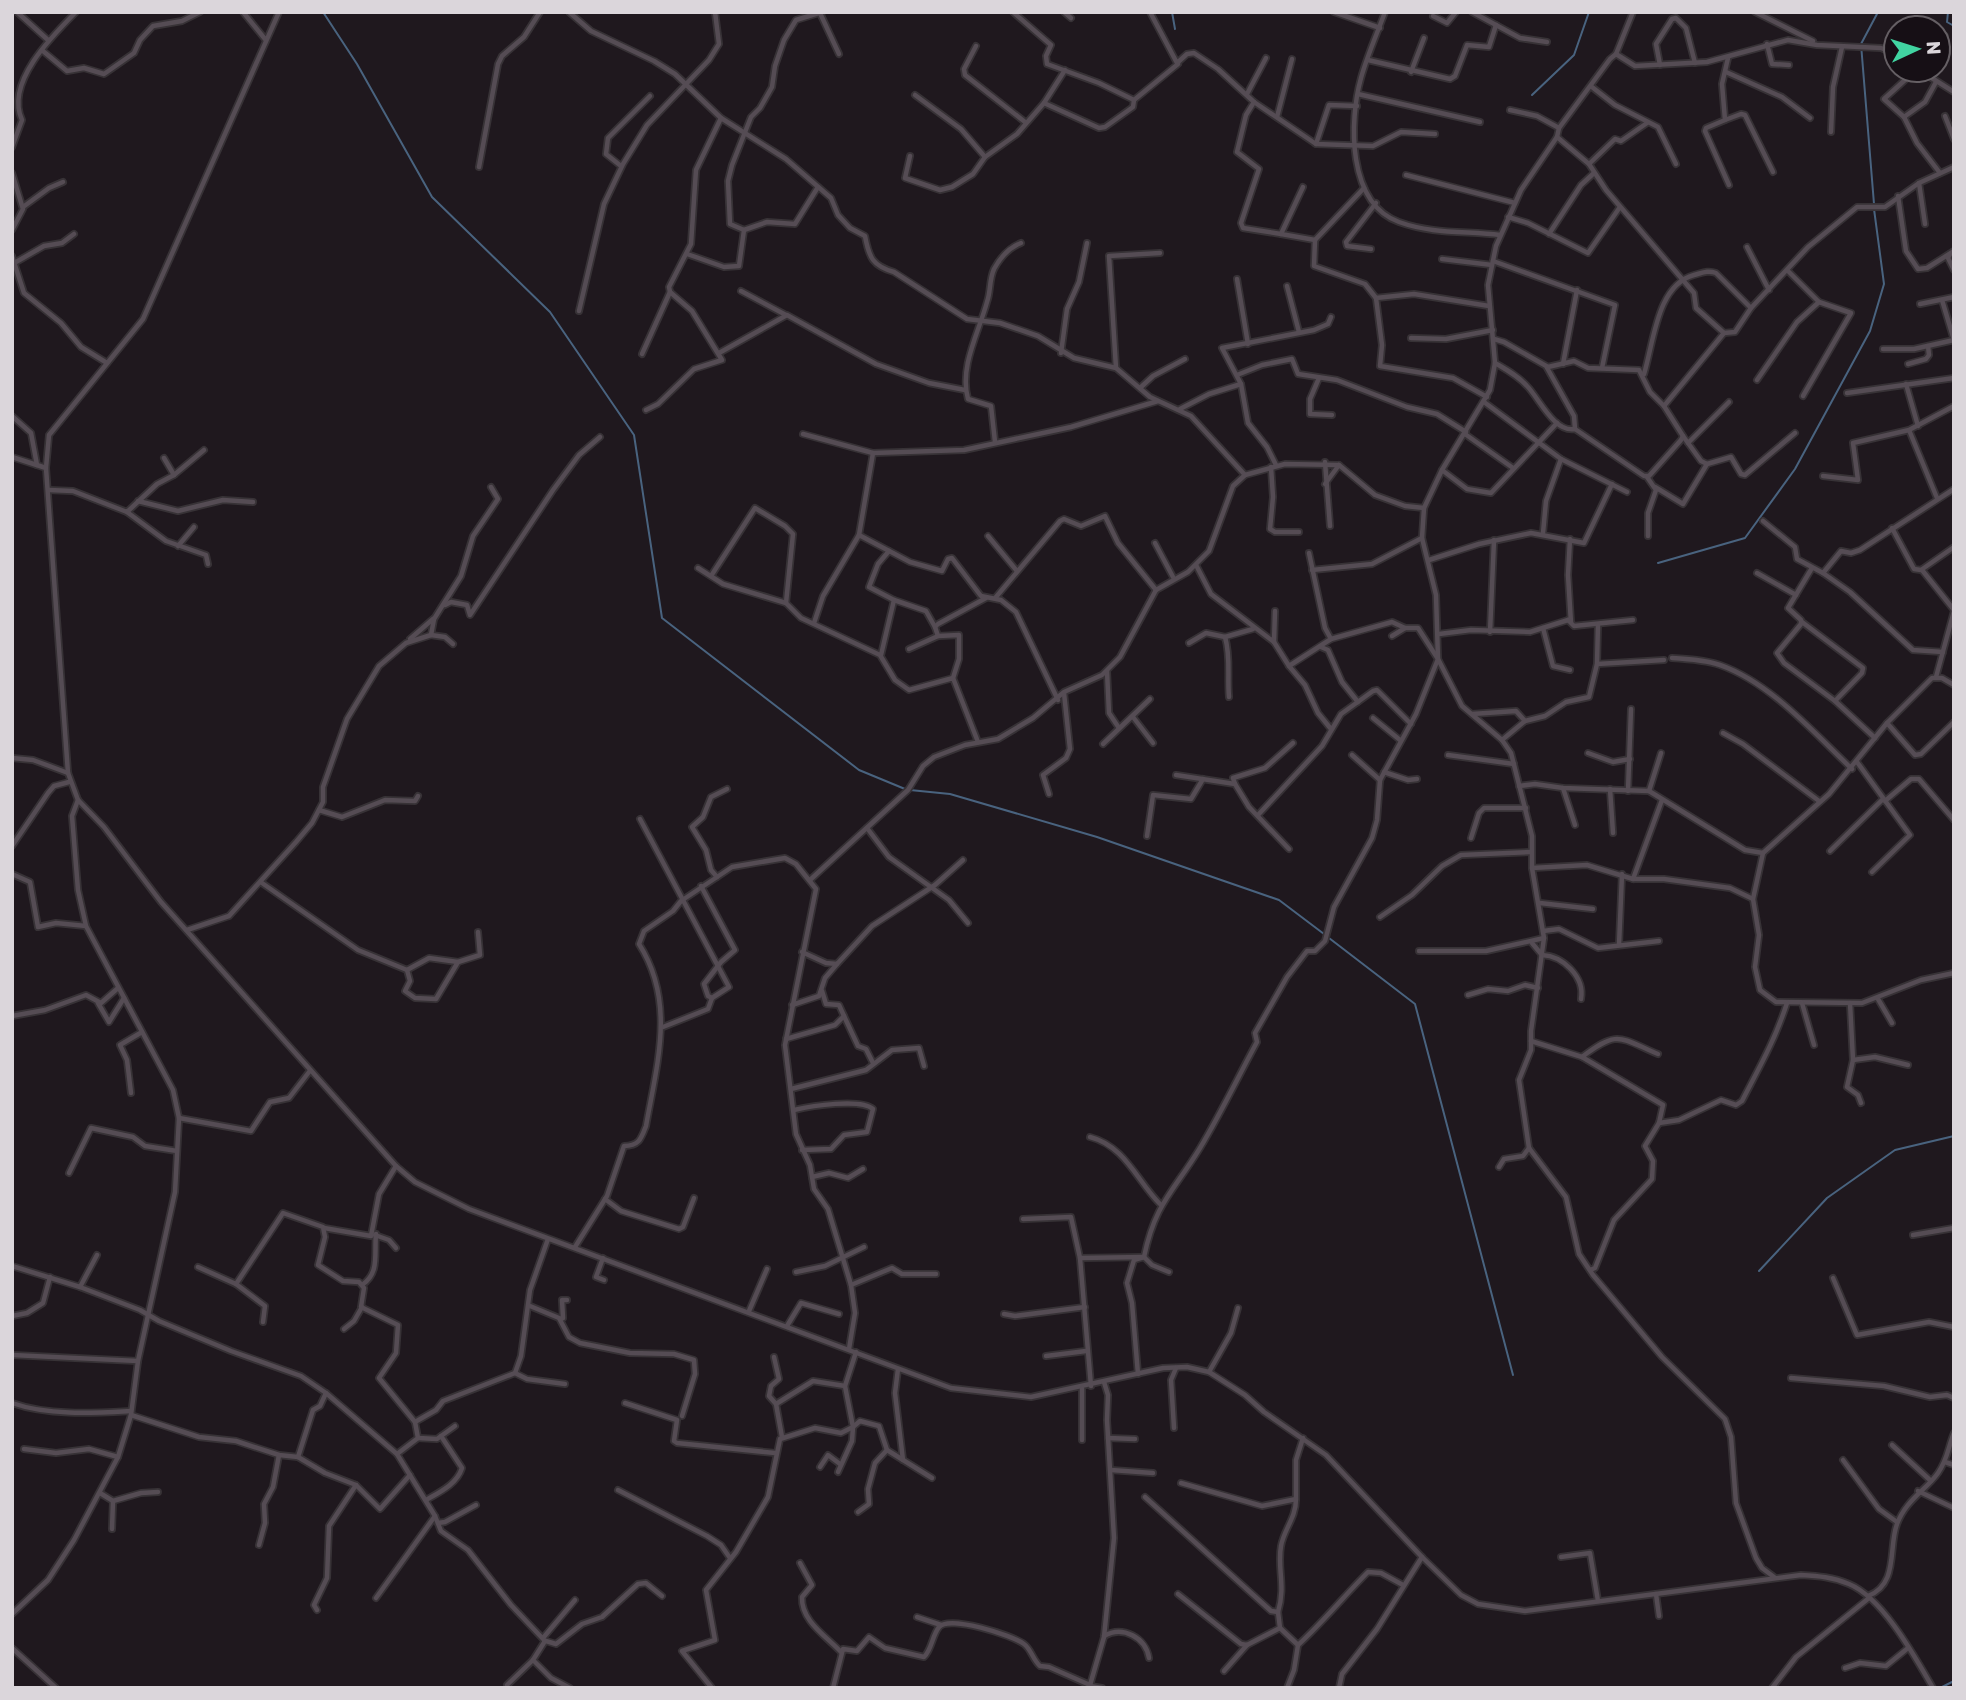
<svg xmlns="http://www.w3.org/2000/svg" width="1966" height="1700" viewBox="0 0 1966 1700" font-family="Rubik,sans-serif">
<rect width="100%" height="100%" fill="#1f181e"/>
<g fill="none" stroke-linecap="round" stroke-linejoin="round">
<g stroke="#49637f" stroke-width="2">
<path d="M323,12l34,52 75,133 118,115 84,123 28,183 197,152 46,19"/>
<path d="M1172,12l3,17"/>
<path d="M1948,12l-1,10 7,4"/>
<path d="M1532,95l42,-40 15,-43"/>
<path d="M1874,204l-13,-160 17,-32"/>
<path d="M1658,563l87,-25 50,-69 75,-138 14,-47 -10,-75"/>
<path d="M910,790l40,4 147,43 182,63 45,34"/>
<path d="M1329,938l86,66 98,371"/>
<path d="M1759,1271l68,-73 68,-48 59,-14"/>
<path d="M1940,1688l14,-7"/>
</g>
<defs>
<g id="minor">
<path d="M17,12l31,28"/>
<path d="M243,12l22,27"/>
<path d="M279,12l-136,307 -94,116 -3,33 22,305 10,27 26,27 57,75 235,264 19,16 54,27 482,179 80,9 132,-29 24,-1 22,5 36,23 19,17 62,43 96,102 39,38 17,9 47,7 276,-36c17,1 32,2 48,9 34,14 66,73 84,104"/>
<path d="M569,12l22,19 63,30 21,13 46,44 65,41 45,39 7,17 12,13 15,8c4,22 8,30 29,36l73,47 33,4 38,13 36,22 42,10 34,29 41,19 54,59"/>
<path d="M1013,12l38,33 -5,11 1,8 52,19 35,17 44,-36"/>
<path d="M1064,12l7,6"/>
<path d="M1150,12l27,51 10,-9 7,-1 24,16 36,33 62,42 57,2 28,-14 34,2"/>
<path d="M1334,12l46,16"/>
<path d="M1385,12c-8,22 -18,44 -24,66 -12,43 -14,125 38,144 33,12 67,9 101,13"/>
<path d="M1472,12l48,26 27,4"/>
<path d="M1755,12l58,29"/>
<path d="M820,13l19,41"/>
<path d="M1433,16l14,7 9,-11"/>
<path d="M1938,38l7,-2"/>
<path d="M1767,44l5,20 17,1"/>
<path d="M976,46l-12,23 1,6 60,47"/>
<path d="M43,51l24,20 17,-3 20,6 30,-21 6,-13 13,-14 29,-5 18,-9"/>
<path d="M1616,54l17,-42"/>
<path d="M1728,58l-6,26 3,36 -19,8 -1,3 24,54"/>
<path d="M1368,60l82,19 5,-3 12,-31 22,2 7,-22"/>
<path d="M1660,65l-4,-21 16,-25 4,-1 10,10 9,35"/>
<path d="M1919,70l35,22"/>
<path d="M1411,72l13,-34"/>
<path d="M1726,72l56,25 28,21"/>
<path d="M1936,82l-11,20 -21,15 13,26 23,30"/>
<path d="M1592,87l23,18 43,22 18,37"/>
<path d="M1247,94l19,-36"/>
<path d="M1358,94l122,28"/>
<path d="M915,95l46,34 24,28"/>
<path d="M1254,102l-8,13 -9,37 22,17 -18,54 2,5 38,6"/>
<path d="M1044,103l21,-33"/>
<path d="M1510,110l27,6 22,12"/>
<path d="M1945,116l9,23"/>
<path d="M1277,117l15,-58"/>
<path d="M1904,117l-20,-18 32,-29"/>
<path d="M1725,120l16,-6 4,1 28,57"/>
<path d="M1831,132l2,-45 9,-40"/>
<path d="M1557,137l32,27 17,26 88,103 2,15 28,25"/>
<path d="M1316,144l13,-39 28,1"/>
<path d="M12,147l10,-27c-17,-37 29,-83 54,-108"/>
<path d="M910,156l-5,22 35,12 12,-3 21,-13 12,-17 32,-23 27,-31 55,25 6,-1 28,-20 1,-7"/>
<path d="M1589,164l26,-25 6,2 26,-18"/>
<path d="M621,166l-15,-12 2,-16 42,-42"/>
<path d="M479,167l19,-103 4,-8 22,-19 16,-25"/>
<path d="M12,173l11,36 -11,21"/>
<path d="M1406,175l109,28"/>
<path d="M1919,183l6,41"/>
<path d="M1303,187l-22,47 34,6"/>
<path d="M1364,188l-49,52 -1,26 51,18 11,14 38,-4 75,12"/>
<path d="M1898,196l8,55 12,18 9,-1 27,-17"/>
<path d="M23,207l26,-19 14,-6"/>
<path d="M1508,217l20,6 60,30 32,-46"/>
<path d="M744,230l23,-8 28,2 23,-37"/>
<path d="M1549,234l32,-49 13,-12"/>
<path d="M1747,247l22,43"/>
<path d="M1371,249l-24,-3 -1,-4 30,-39"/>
<path d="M687,254l37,13 15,-1 5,-36 -14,-6 -2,-43 4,-16 19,-48 9,-9 12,-21 3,-21 9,-26 12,-20 26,-8"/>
<path d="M1950,254l-2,4 6,12"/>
<path d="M12,256l12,37 37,30 20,24 26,16"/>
<path d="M1442,259l50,6"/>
<path d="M1493,261l122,44 -13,63"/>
<path d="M16,262l28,-16 18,-3 12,-9"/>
<path d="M1788,271l31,31 32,11 -48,83"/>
<path d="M1237,279l11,65"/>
<path d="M1287,286l12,46"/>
<path d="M741,291l45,24"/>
<path d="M1376,298l6,47 -2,21 73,12 34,19"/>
<path d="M1920,304l34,-7"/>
<path d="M579,311l25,-107 19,-40 24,-39 62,-65 10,-16 -4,-32"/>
<path d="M1411,338l35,1 47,-9"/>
<path d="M1494,339l10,3 44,25 26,-6 14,7 51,2 11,22 14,14 19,30 -2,4 -32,36h-5l-69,-47 -1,-13 -28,-50"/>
<path d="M1883,349h31l40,-9 -12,-40"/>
<path d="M719,353l68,-38 89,49 53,19 36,7"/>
<path d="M1061,353l6,-44 12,-27 8,-39"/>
<path d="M642,354l28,-62"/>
<path d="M1495,363c12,7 23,13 32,23 12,12 27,47 48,43"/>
<path d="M1563,364l14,-74"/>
<path d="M1908,364l18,-5 3,-4 -1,-9"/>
<path d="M1116,368l-7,-112 51,-3"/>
<path d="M1644,374c10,-33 13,-89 50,-99 8,-2 14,-5 22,-2l35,35"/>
<path d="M1237,375l25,-10 30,-6 6,15 39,6 70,27 30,7 29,18"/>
<path d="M1319,378l-9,21v15l22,1"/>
<path d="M1757,380l40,-58 22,-20"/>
<path d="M1906,384l12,42"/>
<path d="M1140,388l13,-12 32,-17"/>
<path d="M1847,393l107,-15"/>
<path d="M1484,402l77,57 66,33"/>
<path d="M1664,406l60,-73 11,-1 16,-24 57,-61 49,-40h28l34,-24 35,-16"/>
<path d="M1180,409l29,-15 32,-10"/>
<path d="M646,410l12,-6 36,-35 28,-9 -30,-49 -22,-19 -1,-5 22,-43 5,-74 25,-52"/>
<path d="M12,416l19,17 6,32"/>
<path d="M1909,430l28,68"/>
<path d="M803,434l70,19 91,-3 107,-23 87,-26"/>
<path d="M1465,434l48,34"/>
<path d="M1683,436l18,25 6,3 24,-7 10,17 4,1 50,-42"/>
<path d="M995,442l-4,-36 -23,-7c-9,-32 11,-67 19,-97 4,-11 2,-22 7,-33 6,-11 14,-21 27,-26"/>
<path d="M1688,443l41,-41"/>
<path d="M12,457l34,11"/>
<path d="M1325,462l5,64"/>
<path d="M1276,465l-9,-18 -19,-24 -7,-39 -19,-36 92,-18 14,-6 3,-7"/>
<path d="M1271,467l2,30 -3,32 5,3h24"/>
<path d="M1442,470l25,19 24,4 66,-70"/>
<path d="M174,475l30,-25"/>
<path d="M1823,476l35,4 -5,-37 56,-13 45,-24"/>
<path d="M1647,477l9,13 -8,23v23"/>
<path d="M1325,484l14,-19"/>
<path d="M1655,487l28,17 24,-40"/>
<path d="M49,490l24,1 54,21 30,-28 17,-9 -10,-17"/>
<path d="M138,501l40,10 45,-11 30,2"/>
<path d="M127,512l39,29 40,14 2,9"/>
<path d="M1763,521l32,26 2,12 26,14 18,-22 10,2 9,-3 94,-61"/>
<path d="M1892,528l22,41 7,1 33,-23"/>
<path d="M1543,533l3,-32 15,-42"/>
<path d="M859,535l14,-82"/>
<path d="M988,536l29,35"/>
<path d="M1570,539l-2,36 3,48 -3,-3 6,6 59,-6"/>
<path d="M1155,543l18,34"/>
<path d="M178,546l16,-19"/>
<path d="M1309,553l16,75 6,11"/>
<path d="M1429,560l50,-16 52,-11 53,10 28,-59"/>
<path d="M698,568l25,16 63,19 15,15 79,37 15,25 14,10 44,-12 25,64"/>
<path d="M1812,568l-24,40 13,12v4l-24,29 7,10 51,38 40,37"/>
<path d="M1312,570l60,-6 50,-26"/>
<path d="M1922,570l32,40"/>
<path d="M1757,573l39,22"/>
<path d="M1823,573l27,19 63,58 30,2"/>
<path d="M711,576l44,-68 30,18 8,8 -7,69"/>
<path d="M996,597l64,-76 4,-2 17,7 24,-10 13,27 38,47"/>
<path d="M894,600l32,11 9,16"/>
<path d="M445,605l6,-3 16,3 3,10 83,-125 26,-35 21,-18"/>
<path d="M1802,622l61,46 -1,5 -27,28"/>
<path d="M814,623l9,-27 36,-61 51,27 32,9 6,-12 4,-1 29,38 20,4 15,12 42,88"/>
<path d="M1543,628l10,38 17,4"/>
<path d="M1490,632l4,-92"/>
<path d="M1439,634l32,-4 59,2 38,-12"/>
<path d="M431,635l14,2 8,7"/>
<path d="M938,636l-3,-9 3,-3 48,-26"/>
<path d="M1392,636l13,-8"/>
<path d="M1225,637c6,20 2,39 4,60"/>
<path d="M410,639l23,-20"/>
<path d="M1274,642l1,-31"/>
<path d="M1189,643l17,-10 19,4 28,-8"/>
<path d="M1321,647l7,3 14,32 16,20"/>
<path d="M909,649l29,-13 21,-1v24l-6,19"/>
<path d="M881,655l13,-55 -25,-13 9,-23 11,-13"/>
<path d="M1672,658c17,1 33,2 48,7 51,18 94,68 132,104"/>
<path d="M1597,664l67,-4"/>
<path d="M1289,666l16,19 13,28 13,16"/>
<path d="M1107,671l2,42 10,15"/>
<path d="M1936,677l18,-66"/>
<path d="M1472,714l44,-3 9,10 20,-5 21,-14 23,-5 8,-33 1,-40"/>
<path d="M1133,717l20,26"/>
<path d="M1373,718l27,22"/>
<path d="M1887,723l28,32 6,-1 33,-32"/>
<path d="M1723,733l20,11 76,57"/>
<path d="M1502,740l23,-19"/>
<path d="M1103,744l47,-45"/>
<path d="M1588,753l25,9 17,-3"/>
<path d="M1352,755l28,25"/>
<path d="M1448,755l66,9"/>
<path d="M12,758l21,2 35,13"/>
<path d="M1857,762l53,73 -38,37"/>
<path d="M1384,772l24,8 9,-1"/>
<path d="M1176,775l59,9 14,23 40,42"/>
<path d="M1235,784l-2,-6 32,-10 28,-25"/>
<path d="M1519,786l16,-2 28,4 86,3 96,59 18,3 66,-59 58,-71 45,-45h10l12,7"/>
<path d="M1563,788l12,37"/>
<path d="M1610,789l3,44"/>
<path d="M1628,791l3,-82"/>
<path d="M1649,791l12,-38"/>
<path d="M1049,794l-6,-19 23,-17 4,-9 -6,-56"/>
<path d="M1885,801l26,-22h8l35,41"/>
<path d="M319,810l23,7 43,-17 30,1 3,-5"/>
<path d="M1258,815l64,-69 19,-32 32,-23 4,-1 34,34"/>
<path d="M640,819l89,168 -17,11 -4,11 -45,18"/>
<path d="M867,828l22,29 60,43 19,23"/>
<path d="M1147,836l6,-41 38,4 12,-20"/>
<path d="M1471,838l8,-25 5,-5h42"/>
<path d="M12,846l36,-53 6,-7 15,-4"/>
<path d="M1830,851l52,-51"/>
<path d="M1763,853l-10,46 6,36 -4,32 5,23 16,12 86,1 59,-23 33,-7"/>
<path d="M1532,868l55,-3 46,14h31l66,9 23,11"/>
<path d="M12,874l18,8 8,45 18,-4 30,3"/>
<path d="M717,877l-6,-7 -5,-20 -14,-23 11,-10 8,-20 16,-8"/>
<path d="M1633,879l29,-79"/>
<path d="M810,880l98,-90 15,-24 11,-9 31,-12 33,-6 35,-21 31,-26 38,-17 18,-18 36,-67 32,-18 21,-21 24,-65 12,-11 40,-11 54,1 36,30 30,11 19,2"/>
<path d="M262,883l96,67 49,20 3,11 -5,10 10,7 21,1 22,-37 22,-7 -2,-23"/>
<path d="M701,886l34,64 -14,12 -17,22 4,12 4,2"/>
<path d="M1540,903l53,6"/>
<path d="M1380,917l32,-22 30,-29 19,-11 70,-3"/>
<path d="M187,930l42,-14 67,-74 16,-19 11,-21v-15l24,-68 32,-53 27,-23 25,-8 3,-16 27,-43 12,-40 25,-37 -7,-12"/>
<path d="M1543,931l16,-2 39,19 61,-7"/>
<path d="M1532,943l10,12c21,1 43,22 39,44"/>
<path d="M1619,945l3,-71"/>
<path d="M1419,951h67l58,-13"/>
<path d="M802,952l24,11 11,1 35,-38 63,-41 28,-25"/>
<path d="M407,970l22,-12 29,4"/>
<path d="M1468,995l20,-6 20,2 17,-6 13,3"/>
<path d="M1878,999l14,24"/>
<path d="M98,1003l11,19 15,-24"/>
<path d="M1802,1003l12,42"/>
<path d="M1850,1003l3,57 -6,27 11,8 3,8"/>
<path d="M792,1005l27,-9 6,-18 12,-14"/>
<path d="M12,1016l33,-6 41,-15 15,8 17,-15"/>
<path d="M844,1016l14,30 8,3 7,14"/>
<path d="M786,1039l49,-14 9,-9 -5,-11 -13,-1 -4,-13"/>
<path d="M1531,1041l51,16 81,48 -4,18 -14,23 8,15 -1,18 -38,41 -19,48 -5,2"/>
<path d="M1582,1057c36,-27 36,-20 76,-3"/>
<path d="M1853,1060l22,-3 33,8"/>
<path d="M791,1089l75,-19 26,-20 27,-2 5,18"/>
<path d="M131,1093l-4,-33 -7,-15 22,-13"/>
<path d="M794,1110c17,-4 67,-12 79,-1l-6,23 -23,3 -13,14 -29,1"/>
<path d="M179,1118l72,13 19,-29 19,-4 20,-26"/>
<path d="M1659,1123l20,-3 42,-20 15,5 6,-4c18,-35 33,-61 45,-98"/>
<path d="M1090,1137c35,9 47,44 70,67"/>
<path d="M1499,1167l5,-8 19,-3 6,-8"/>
<path d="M69,1173l22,-45 42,9 12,9 32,5"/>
<path d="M812,1177l17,-4 19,5 15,-9"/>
<path d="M605,1199l16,12 58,18 4,-2 11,-29"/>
<path d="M1023,1219l48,-2 9,41"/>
<path d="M324,1228l47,8 8,-42 17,-28"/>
<path d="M375,1235l14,5 7,8"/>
<path d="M1913,1235l41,-7"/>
<path d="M575,1247l32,-51 17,-50c15,0 17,-7 22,-20 11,-62 30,-124 -7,-182l5,-13 29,-20 8,-10 51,-34 53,-9 11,6 20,25 -31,156 11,89 14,31 4,24 14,20 23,76 4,28 -6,36"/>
<path d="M603,1258l-7,19 8,3"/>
<path d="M12,1266l68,21 60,23 19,11 72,30 70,25 25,17 71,61 38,62 6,15 27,19 43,55 34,36 -12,19 18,18 19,10"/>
<path d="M198,1267l38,17 47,-71 40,14 2,10 -7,28 25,16 16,1 5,6 -3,19 37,18 -2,28 -17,25 36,44"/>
<path d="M796,1272l29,-6 39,-19"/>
<path d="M1833,1278l24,57 72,-13 25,5"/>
<path d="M236,1284l29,22 -2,16"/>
<path d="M362,1285c18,-12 12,-31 14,-51"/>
<path d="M851,1285l41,-17 10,6h34"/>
<path d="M80,1287l17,-32"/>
<path d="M530,1306l29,12 10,19 11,6 50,10 44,1 20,6 1,14 -13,42"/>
<path d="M749,1311l18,-42"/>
<path d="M1004,1314l11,2 70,-9"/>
<path d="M12,1316l15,-3 16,-10 7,-26"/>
<path d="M560,1319l3,-1 -1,-18h5"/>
<path d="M787,1326l14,-23 38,11"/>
<path d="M344,1329l10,-8 8,-14"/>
<path d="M12,1355l126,6"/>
<path d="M1046,1356l40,-5"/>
<path d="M774,1357l5,22 -8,7 -2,10 7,8 6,33"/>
<path d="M898,1369l-3,24 8,67"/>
<path d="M1209,1372l22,-39 7,-25"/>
<path d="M515,1373l12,6 38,5"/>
<path d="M1138,1374l-6,-71 -5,-20 7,-23 10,-3c11,-54 30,-66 56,-109 21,-35 38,-71 57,-106l-2,-9 32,-56 20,-26h8l10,-10 9,-34 38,-69 5,-18 3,-40 36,-66 22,-55 -20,-31h-13l-13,-6 -61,17 -42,27 -15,-24 -63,-48 -15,-29"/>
<path d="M1791,1378l93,8 46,11 17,-2 7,3"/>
<path d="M1091,1386l-11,-128 64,-1 8,8 17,7"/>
<path d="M1082,1388v52"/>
<path d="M326,1393l-6,13 -7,4 -15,47 27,16 31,12 24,24 30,-34"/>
<path d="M12,1403c37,13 82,10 119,8"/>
<path d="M625,1403l52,17 -3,21 3,2 98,10"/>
<path d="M776,1404l37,-23 32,5"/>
<path d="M131,1415l68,22 37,4 43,14 19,2"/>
<path d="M1174,1428l-3,-48 5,-12"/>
<path d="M418,1438l19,1 18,-13"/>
<path d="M1108,1438l27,1"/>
<path d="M1892,1445l39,36"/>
<path d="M24,1449l32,4 33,-4 29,8"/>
<path d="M397,1454l21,-16 -3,-16 21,-12 7,-9 72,-28 6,-17 9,-66 18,-51"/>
<path d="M1843,1460l36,49 18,13"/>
<path d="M1945,1462l9,3"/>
<path d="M820,1467l8,-12 12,9"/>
<path d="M1111,1470l42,3"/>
<path d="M838,1472l14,-31 1,-14 7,-6 19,5 8,24 45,28"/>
<path d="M1181,1483l81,23 34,-7v-39l7,-22"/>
<path d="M618,1490l89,46 14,9 9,13"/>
<path d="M1918,1491l36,17"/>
<path d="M100,1493l13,8 28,-8 17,-1"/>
<path d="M1145,1497l126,114 7,1c8,-26 -1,-44 3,-66 3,-17 15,-28 15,-47"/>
<path d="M426,1500c14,-8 31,-16 36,-32l-21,-32"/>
<path d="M858,1512l11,-8 -1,-15 7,-26 12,-13"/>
<path d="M438,1523l7,-1 31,-17"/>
<path d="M112,1529l1,-28"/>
<path d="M259,1545l6,-22 -1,-19 9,-17 6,-32"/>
<path d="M1561,1557l29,-4 8,48"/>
<path d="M800,1563l12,22 -10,12c-1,24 24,39 39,55"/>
<path d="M1774,1577l-12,-9 -6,-10 -20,-55 -5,-66 -6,-18 -63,-62 -69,-82 -14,-21 -13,-57 -37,-49 -10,-68 12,-30v-19l13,-93 -12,-70v-32l-21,-83 -9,-13 -40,-34 -24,-47 -2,-64 -14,-57 2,-30 18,-38 48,-80 5,-27 -7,-78 8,-39 25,-56 36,-53 2,-9 51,-69 6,-5 19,12 72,-4 81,-22 29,5 64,3 15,6"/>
<path d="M1178,1594l63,50 6,1 33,-17 -2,-16"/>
<path d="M1656,1594l3,22"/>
<path d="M1868,1596c31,-12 20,-48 29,-72 9,-24 29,-34 41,-51 10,-14 10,-26 16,-40"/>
<path d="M376,1598l59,-82"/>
<path d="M317,1610l-3,-5 13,-27 2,-52 27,-41"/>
<path d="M12,1614l36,-34 26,-40 44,-83 13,-42 7,-54 37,-169 4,-74 -6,-28 -87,-164 -8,-36 -6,-74 6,-16"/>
<path d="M917,1617l24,8"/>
<path d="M1280,1628l18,17"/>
<path d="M1104,1636c19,-11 42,2 45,22"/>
<path d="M543,1638l32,-38"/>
<path d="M546,1641l10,3 26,-20 20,-7 36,-33 8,-1 16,13"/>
<path d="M12,1648l44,40"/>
<path d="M1845,1668l15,-5 26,3 22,-18"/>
<path d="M1224,1671l23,-26"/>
<path d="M507,1685l26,-25"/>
<path d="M1090,1686l12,2"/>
<path d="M712,1688l-30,-37 33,-11 -9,-50 30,-38 32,-55 12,-58 35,-11 26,5 12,-6 -8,-41 11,-34"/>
<path d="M833,1688l10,-39 14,2 12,-14 16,11 39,9c8,-8 8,-21 15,-30 10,-12 73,8 85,17 7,5 9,16 16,22l9,1 41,18 14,-48 10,-99 -7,-118 1,-25 -4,-13"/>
<path d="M1287,1688l7,-18 4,-25c25,-23 46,-49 70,-73l13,1 22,12"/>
<path d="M1339,1688l3,-14 35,-45 45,-72"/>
<path d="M1772,1688l24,-31 73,-59"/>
</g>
</defs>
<use href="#minor" stroke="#373236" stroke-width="8"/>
<use href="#minor" stroke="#554c54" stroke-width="4.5"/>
</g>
<rect width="1966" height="1700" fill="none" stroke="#dbd6db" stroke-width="28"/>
<g transform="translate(1917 49) rotate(86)"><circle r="33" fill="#160f15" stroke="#655f64" stroke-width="2"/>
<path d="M0-5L12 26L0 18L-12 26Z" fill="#41d4a1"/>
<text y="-10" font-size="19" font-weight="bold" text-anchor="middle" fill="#dbd6db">N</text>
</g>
</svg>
